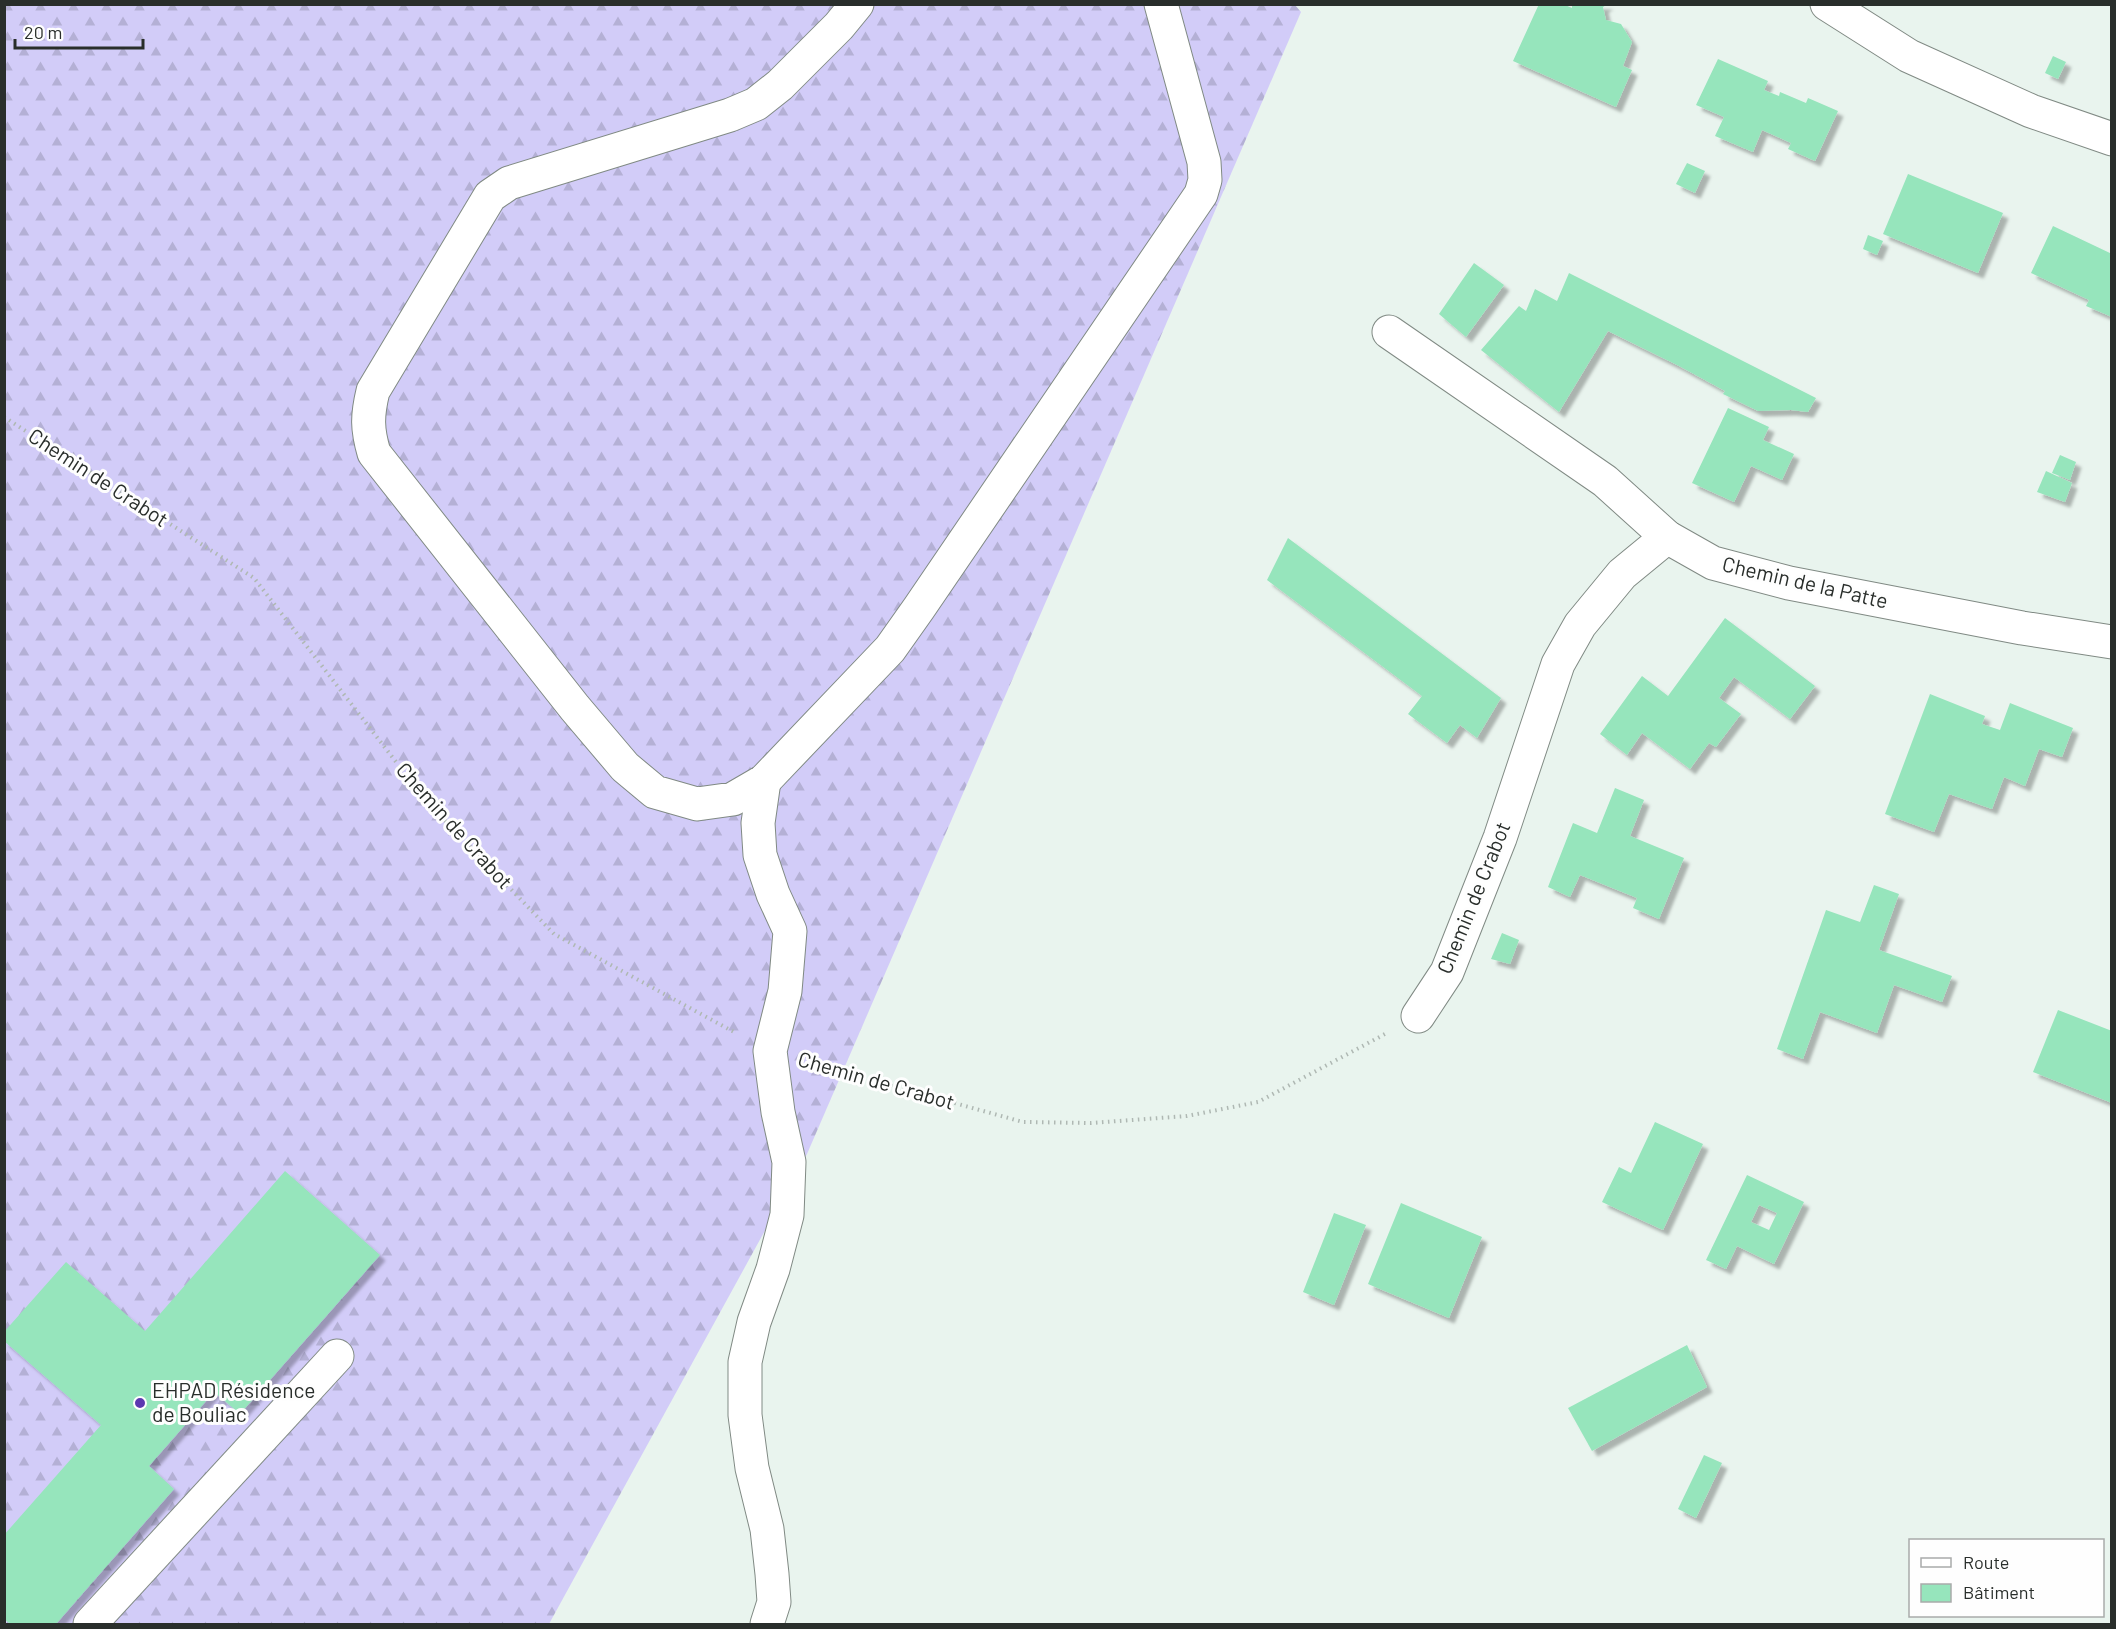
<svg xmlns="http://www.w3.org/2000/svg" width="2116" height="1629" viewBox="0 0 2116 1629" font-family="Barlow,sans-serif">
<defs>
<pattern id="forest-firs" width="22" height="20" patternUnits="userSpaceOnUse" patternTransform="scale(1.5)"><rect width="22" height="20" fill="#d2ccf8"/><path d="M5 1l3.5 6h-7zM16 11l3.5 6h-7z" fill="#b4b0d5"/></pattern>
<filter id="shadow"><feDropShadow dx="5.5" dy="5.5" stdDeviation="1.5" flood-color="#0004"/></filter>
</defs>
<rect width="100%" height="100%" fill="#e9f4ee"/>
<path fill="url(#forest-firs)" d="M5,5h1290l6,7 -494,1142 -258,470h-544z"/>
<g fill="#96e5bc" fill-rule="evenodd" filter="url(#shadow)">
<path d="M1539,4h24l9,4v-4h36l-5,3 3,13 15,4 11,18 -9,24 9,4 -16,37 -103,-46z"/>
<path d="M2053,56l13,6 -8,17 -13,-6z"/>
<path d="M1718,59l50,22 -4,9 15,6 1,-4 26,11 2,-5 30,13 -23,50 -27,-12 3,-6 -29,-13 -9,22 -38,-16 9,-19 -28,-12z"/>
<path d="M1687,163l18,8 -10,22 -19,-9z"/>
<path d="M1908,174l95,39 -25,60 -95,-39z"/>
<path d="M2053,226l59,28v63l-26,-11 3,-6 -58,-27z"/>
<path d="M1868,235l15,6 -6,14 -14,-6z"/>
<path d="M1474,263l30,22 -38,52 -27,-23z"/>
<path d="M1569,273l247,125 -8,14 -17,-2 -33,1 -35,-17 2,-3 -46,-25 -71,-35 -49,81 -78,-62 38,-44 7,5 9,-22 22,12z"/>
<path d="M1728,408l41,19 -6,13 31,14 -12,26 -31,-14 -17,36 -42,-19z"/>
<path d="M2060,455l16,7 -6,18 -18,-7z"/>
<path d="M2046,471l26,12 -7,19 -28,-10z"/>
<path d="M1288,538l213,160 -24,40 -17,-13 -13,18 -39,-29 14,-18 -155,-116z"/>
<path d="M1725,618l90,68 -25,33 -56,-42 -15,21 22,16 -25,33 -7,-4 -19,26 -48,-36 -15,22 -27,-21 42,-58 26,20z"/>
<path d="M1930,694l55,22 -3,8 18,6 10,-27 63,25 -11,29 -23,-8 -14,37 -21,-9 -12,32 -43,-15 -15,38 -49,-18z"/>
<path d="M1615,788l29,12 -14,36 54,22 -25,61 -26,-11 4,-10 -57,-23 -10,22 -22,-10 25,-64 24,10z"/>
<path d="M1874,885l25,9 -20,56 73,26 -10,26 -48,-17 -17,48 -57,-21 -17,47 -26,-10 49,-139 34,12z"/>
<path d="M1502,933l17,7 -9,24 -19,-5z"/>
<path d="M2058,1010l54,21v72l-79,-31z"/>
<path d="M1655,1122l48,22 -40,86 -61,-28 17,-35 12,6z"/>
<path d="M285,1171l95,84 -140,159 -26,-22 -65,74 25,23 -118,135h-46l-6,-5v-84l97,-110 -97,-84v-9l62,-70 79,69z"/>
<path d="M1747,1175l57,27 -30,62 -37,-18 -11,23 -20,-9zM1759,1205l18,8 -8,17 -18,-8z"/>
<path d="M1401,1203l81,34 -33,81 -81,-34z"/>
<path d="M1334,1213l32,12 -32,80 -31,-13z"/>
<path d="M1687,1345l20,42 -115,64 -24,-43z"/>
<path d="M1704,1455l18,8 -26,55 -18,-9z"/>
</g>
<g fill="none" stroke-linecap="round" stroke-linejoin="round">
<defs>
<g id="minor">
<path d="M857,4l-18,22 -59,59 -24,19 -26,11 -221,68 -19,13 -117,195c-6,25 -6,38 1,62l201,255 50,59 30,25 42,12 36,-5 31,-18 126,-132 29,-41 282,-414 4,-14 -1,-18 -43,-158"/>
<path d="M1827,4l82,52 122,55 81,28"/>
<path d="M1389,332l216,149 62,56 46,26 76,20 233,45 90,14"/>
<path d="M764,781l-6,42 2,32 13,39 17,37 -5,60 -15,60 8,61 11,50 -2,53 -14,54 -19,53 -9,40v53l7,53 15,61 5,45 2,28 -7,22"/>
<path d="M1418,1016l29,-44 53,-134 58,-174 22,-39 42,-51 45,-37"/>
<path d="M90,1624l247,-268"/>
</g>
</defs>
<use href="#minor" stroke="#808a84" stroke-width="35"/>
<g stroke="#afb8b3" stroke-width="4" stroke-dasharray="1.5 4.5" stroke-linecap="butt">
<path d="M4,417l250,161 173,224 127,132 180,98"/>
<path d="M810,1063l213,59 68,1 96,-7 71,-14 127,-68"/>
</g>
<use href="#minor" stroke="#fff" stroke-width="33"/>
</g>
<circle fill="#5c38b0" stroke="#fefefe" stroke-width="2" cx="140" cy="1403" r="6"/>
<g text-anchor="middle" stroke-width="6" stroke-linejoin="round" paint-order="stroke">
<g font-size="21" fill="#292e2b" stroke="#fefefe">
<text transform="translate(98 478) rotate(33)" y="7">Chemin de Crabot</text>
<text transform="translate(1805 583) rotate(13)" y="7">Chemin de la Patte</text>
<text transform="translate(454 826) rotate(48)" y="7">Chemin de Crabot</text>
<text transform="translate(1474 898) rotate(-68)" y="7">Chemin de Crabot</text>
<text transform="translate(876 1081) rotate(16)" y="7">Chemin de Crabot</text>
</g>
<g font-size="21" fill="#292e2b" stroke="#fefefe" text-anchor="start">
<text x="152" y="1398">EHPAD Résidence<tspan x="152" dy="24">de Bouliac</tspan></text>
</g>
</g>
<rect width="2116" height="1629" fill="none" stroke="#292e2b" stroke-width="12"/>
<rect x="1909" y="1539" width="195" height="78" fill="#fefefe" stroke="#a9abaa" stroke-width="1.5"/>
<rect x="1921" y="1558" width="30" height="9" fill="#ffffff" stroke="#a9abaa" stroke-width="1.5"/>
<text x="1963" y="1569" font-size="18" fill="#292e2b">Route</text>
<rect x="1921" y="1584" width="30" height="18" fill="#96e5bc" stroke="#a9abaa" stroke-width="1.5"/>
<text x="1963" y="1599" font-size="18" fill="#292e2b">Bâtiment</text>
<path d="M15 39v9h128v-9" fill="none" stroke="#292e2b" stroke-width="3"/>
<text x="24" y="39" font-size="18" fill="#292e2b" stroke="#fefefe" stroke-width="4.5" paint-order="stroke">20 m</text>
</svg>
